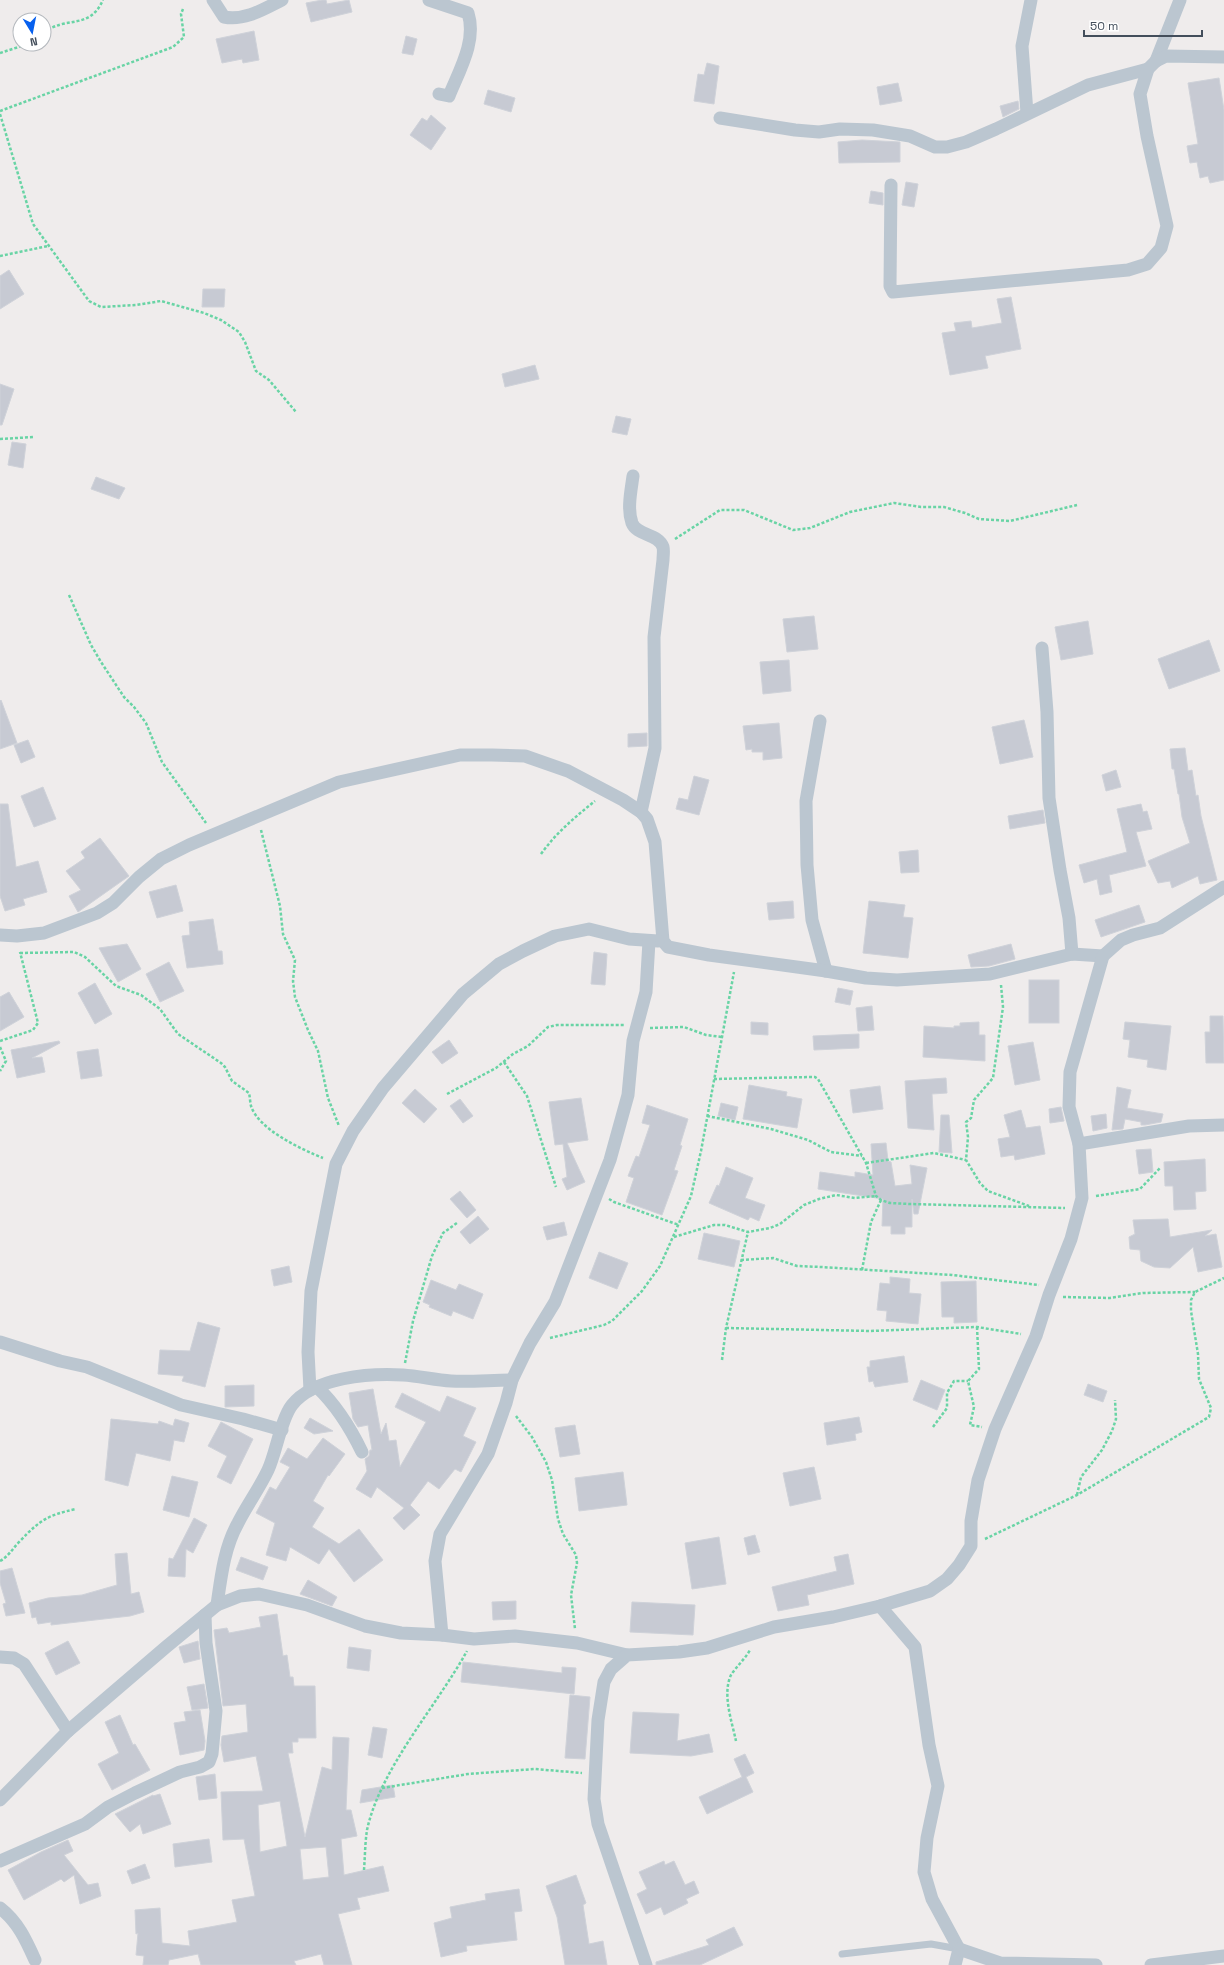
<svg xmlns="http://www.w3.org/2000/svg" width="1224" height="1965" viewBox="0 0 1224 1965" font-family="'Space Grotesk',sans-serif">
<rect width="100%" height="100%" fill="#efecec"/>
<g fill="#c7cad3" stroke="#cfd2d9" fill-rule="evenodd">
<path d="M322,0h4l1,4 22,-4 3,12 -41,10 -5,-19z"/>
<path d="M254,31l5,29 -16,3 -1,-4 -20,4 -6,-24z"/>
<path d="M406,36l11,3 -4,16 -11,-2z"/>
<path d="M707,63l12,3 -5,38 -20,-3 4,-27 6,1z"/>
<path d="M1219,78l5,32v70l-14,3 -2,-7 -8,2 -3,-16 -7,1 -3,-17 11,-2 -10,-61z"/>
<path d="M898,83l4,18 -22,4 -3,-18z"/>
<path d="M488,90l27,8 -4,14 -27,-8z"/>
<path d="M1018,101l1,8 -16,8 -3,-11z"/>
<path d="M431,115l15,13 -15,22 -21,-15 12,-17 5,3z"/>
<path d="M862,140l38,2v20l-61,1 -1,-21z"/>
<path d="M906,182l12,2 -4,23 -12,-2z"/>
<path d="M871,191l12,2v12l-14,-2z"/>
<path d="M9,270l15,24 -24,15v-33z"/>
<path d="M203,289h22l-1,18h-22z"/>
<path d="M1011,297l10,52 -36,7 3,12 -38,7 -8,-42 14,-2 -2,-8 17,-2 1,7 30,-5 -5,-24z"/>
<path d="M535,365l4,14 -34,8 -3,-13z"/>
<path d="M0,384l14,5 -12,36h-2z"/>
<path d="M616,416l15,3 -4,16 -15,-3z"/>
<path d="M12,442l14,2 -3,24 -15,-3z"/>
<path d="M96,477l29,11 -6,11 -28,-10z"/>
<path d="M814,616l4,33 -31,3 -4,-33z"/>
<path d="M1088,621l5,33 -32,6 -6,-33z"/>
<path d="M1209,640l11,31 -51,18 -11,-30z"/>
<path d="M789,660l2,31 -28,3 -3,-32z"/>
<path d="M1,700l16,43 -17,6v-48z"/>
<path d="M1024,720l9,37 -33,7 -8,-37z"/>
<path d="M779,723l3,35 -19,2v-8h-11v-3l-6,1 -3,-24z"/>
<path d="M647,733v13l-19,1v-13z"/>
<path d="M28,740l7,17 -14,6 -7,-18z"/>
<path d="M1185,748l3,23 4,-1 4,26 2,-1 3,21 16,64 -17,4 -2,-8 -26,12 -2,-7 -12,2 -10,-22 42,-18 -8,-26 -3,-23h-1l-4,-25h-2l-2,-20z"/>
<path d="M1116,770l5,17 -15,4 -4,-16z"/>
<path d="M694,776l15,4 -10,35 -23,-6 3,-11 9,2z"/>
<path d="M43,787l13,32 -22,8 -13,-31z"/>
<path d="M0,804h8l8,63 22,-6 9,31 -24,7 2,6 -20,6 -5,-15z"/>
<path d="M1141,804l2,8 4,-1 5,18 -16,3 10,34 -37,9 3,17 -12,3 -3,-16 -13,4 -5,-18 48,-13 -10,-43z"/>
<path d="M1043,810l2,13 -35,6 -2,-13z"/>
<path d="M100,838l29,38 -51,36 -9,-16 12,-6 -15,-19 19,-13 -4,-6z"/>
<path d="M918,850l1,22 -18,1 -2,-21z"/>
<path d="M176,885l7,26 -26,7 -8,-26z"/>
<path d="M793,901l1,17 -25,2 -2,-17z"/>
<path d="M869,901l36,4 -2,12 10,1 -5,40 -45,-5z"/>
<path d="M1139,905l6,17 -44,15 -6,-17z"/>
<path d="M213,919l5,32h4l1,13 -36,4 -5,-32 8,-1 -1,-13z"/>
<path d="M127,944l14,25 -23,13 -19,-34z"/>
<path d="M1011,944l4,15 -26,7 -18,1 -3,-12z"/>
<path d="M594,952l13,2 -2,31 -14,-1z"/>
<path d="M169,962l15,29 -24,11 -14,-28z"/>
<rect x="1029" y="980" width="30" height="43"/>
<path d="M95,983l17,31 -17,10 -17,-31z"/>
<path d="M838,988l15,3 -3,14 -15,-3z"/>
<path d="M9,992l15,25 -24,14v-34z"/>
<path d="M872,1006l2,24 -16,1 -2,-23z"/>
<path d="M1210,1016h13l1,47h-18l-1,-31h5z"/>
<path d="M751,1022l17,1v12l-17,-1z"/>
<path d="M979,1022v13h6v26l-62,-4 1,-31 30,2v-2h6v-3z"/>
<path d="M1125,1022l46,4 -5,44 -19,-3 1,-7 -20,-3 2,-17 -7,-1z"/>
<path d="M859,1034v14l-45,2 -1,-14z"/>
<path d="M449,1040l9,13 -16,11 -10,-12z"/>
<path d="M59,1041l1,2 -28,15 10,-1 3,15 -28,6 -6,-28z"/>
<path d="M1033,1042l7,38 -25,5 -7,-39z"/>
<path d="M98,1049l4,27 -21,3 -4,-27z"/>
<path d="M946,1078l1,15 -15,1 2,36 -26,-2 -3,-47z"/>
<path d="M749,1085l38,7 -1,4 16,3 -5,29 -54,-9z"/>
<path d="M880,1086l3,23 -30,4 -3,-23z"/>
<path d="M1117,1087l14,3 -4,18 36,6 -2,8 -16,3h-4v-3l-16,-3 -2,10 -11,1z"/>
<path d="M415,1089l22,20 -13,14 -22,-20z"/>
<path d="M581,1098l7,42 -21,3 18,39 -18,8 -5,-11 5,-2 -4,-33 -8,1 -6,-43z"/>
<path d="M460,1099l13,17 -10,7 -13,-17z"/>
<path d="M721,1103l17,4 -3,13 -17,-4z"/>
<path d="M647,1105l41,14 -8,26 2,1 -8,24 4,1 -16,44 -36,-13 8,-24 -6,-2 8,-20 3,1 11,-32 -8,-2z"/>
<path d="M1061,1107l3,14 -14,2 -1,-14z"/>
<path d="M1021,1110l5,18 14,-2 5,28 -30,6 -1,-5 -13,2 -3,-18 12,-2 -6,-22z"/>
<path d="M1106,1114l1,14 -14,3 -2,-15z"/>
<path d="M941,1115h8l3,38 -13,-1z"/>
<path d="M886,1143l2,18 3,1 4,24 17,-2 -2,-19 17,3 -9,46h-4l-2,-15v28h-7v7h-14v-8h-9l1,-27 -65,-10 2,-17 35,5v-5l18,3 -2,-31z"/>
<path d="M1151,1149l2,23 -14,2 -3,-24z"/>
<path d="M1205,1159l1,32 -11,1 1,17 -22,1 -1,-24h-8l-1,-24z"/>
<path d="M726,1167l27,11 -8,20 20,7 -6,16 -9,-4 -2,3 -39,-17 8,-18 2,1z"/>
<path d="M460,1191l16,19 -9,8 -17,-19z"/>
<path d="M478,1216l11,13 -19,15 -10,-12z"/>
<path d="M1168,1219l2,18 42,-7 -7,6 11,-2 6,33 -24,5 -5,-25 -23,21 -16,-1 -13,-6 -1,-11 -10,-1 -1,-12 6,-3 -2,-14z"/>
<path d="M564,1222l3,13 -20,5 -4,-13z"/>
<path d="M704,1233l36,8 -6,26 -36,-8z"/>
<path d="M599,1252l29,11 -11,26 -28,-11z"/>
<path d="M289,1266l3,16 -18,4 -3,-16z"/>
<path d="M890,1277l20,2 -1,14 12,1 -3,30 -32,-3 1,-10 -10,-1 3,-27 10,1z"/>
<path d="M431,1280l25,10 3,-6 24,10 -10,25 -20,-8 -2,5 -22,-9 1,-2 -7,-3z"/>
<path d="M976,1281l1,41 -23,1v-6h-12l-1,-35z"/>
<path d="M198,1322l22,6 -15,59 -23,-6 2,-5 -26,-2 2,-24 30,1z"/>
<path d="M904,1356l4,26 -33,5 -2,-6 -4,1 -2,-15h3v-6z"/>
<path d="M921,1380l24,10 -8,20 -24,-10z"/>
<path d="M1088,1384l19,7 -4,11 -19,-7z"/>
<path d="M254,1385v21l-29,1v-21z"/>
<path d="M373,1389l8,45 5,-11 3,18 7,-1 4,27 26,-45 -31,-15 7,-14 38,19 7,-16 29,12 -13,28 13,6 -15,30 -6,-3 -16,20 -11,-8 -18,24 10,10 -16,15 -11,-12 11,-10 -27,-21 -6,11 -15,-9 11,-18 -2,-12 4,-3 1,-6h2l-4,-25 -10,2 -5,-8 -4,-26z"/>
<path d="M859,1417l3,15 -7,2 1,6 -29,5 -3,-22z"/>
<path d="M310,1418l23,13 -19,3 -10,-6z"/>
<path d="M111,1419l47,5 1,-3 14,5 2,-7 14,4 -5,19 -10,-2 -4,21 -34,-8 -8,33 -23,-6z"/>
<path d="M221,1422l32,17 -22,45 -14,-7 10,-21 -19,-10z"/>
<path d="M575,1425l5,29 -20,3 -5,-29z"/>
<path d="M323,1438l22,16 -16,22 -1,-1 -15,26 11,7 -12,19 27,17 20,-15 24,31 -29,22 -25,-33 -10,15 -29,-17 -4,14 -20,-6 9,-32 -19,-10 14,-26 6,3 14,-23 -10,-5 8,-14 19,11z"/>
<path d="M814,1467l7,32 -31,7 -7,-33z"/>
<path d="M623,1472l4,33 -48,6 -4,-33z"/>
<path d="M172,1476l26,6 -9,35 -26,-7z"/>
<path d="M194,1518l13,7 -14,28 -7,-4 -1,28 -17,-1 1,-18 4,1z"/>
<path d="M755,1535l5,17 -12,3 -4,-17z"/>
<path d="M719,1537l7,47 -34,5 -7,-46z"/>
<path d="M127,1553l4,41 8,-2 5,20 -14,4 -79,9v-3l-13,2 -2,-7 -4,1 -3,-15 19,-5 34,-3 35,-10 -2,-31z"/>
<path d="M848,1554l6,30 -47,11 2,10 -31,6 -6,-24 65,-16 -3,-14z"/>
<path d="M241,1557l27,10 -5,13 -27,-10z"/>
<path d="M12,1568l13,45 -19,3 -3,-12 3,-1 -6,-20v-12z"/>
<path d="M308,1580l29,17 -5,9 -32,-12z"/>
<path d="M516,1601v18l-23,1 -1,-18z"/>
<path d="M632,1602l63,3 -2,30 -63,-3z"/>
<path d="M277,1614l6,42 4,-1 3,22h3l1,9h21l1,52h-18v4h-6l1,11h-5l17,84 17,-70 10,3 1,-33 16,1 -3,72h5l6,26 -16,3 3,36 39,-9 6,25 -32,7 3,11 -22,5 14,51h-28l-3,-11 -27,7 2,4h-95l-3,-11 -29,6 -1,5h-25l1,-9 -8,-1 2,-22 -2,1 -1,-24 25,-2 2,35 28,3 -2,-15 49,-9 -5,-22 23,-4 -11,-57 -21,1 -2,-48 42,-1 -7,-35 -32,6 -3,-17 1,-9 26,-4 -2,-28 -23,2 -9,-76 13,-2 2,5 32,-6 -2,-10zM280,1801l7,45 -27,6 -2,-47zM326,1847l3,30 -26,3 -3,-31z"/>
<path d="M68,1641l12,22 -24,12 -11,-22z"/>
<path d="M198,1641l2,18 -16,4 -5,-16z"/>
<path d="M349,1647l22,3 -2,21 -22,-3z"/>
<path d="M463,1662l99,11v-6l14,1 -2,26 -113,-12z"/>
<path d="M204,1684l4,24 -16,2 -5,-23z"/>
<path d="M570,1695l20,2 -5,62 -20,-1z"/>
<path d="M200,1710l5,31 -1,9 -24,5 -6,-32 12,-2 -2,-9z"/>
<path d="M633,1712l46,2 -2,27 32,-7 4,18 -22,4 -61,-3z"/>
<path d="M120,1715l13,30 2,-1 15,26 -38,20 -14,-26 21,-11 -14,-31z"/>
<path d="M373,1727l14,2 -5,29 -14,-3z"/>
<path d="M745,1754l9,19 -8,4 7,15 -46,22 -8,-17 43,-20 -8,-18z"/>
<path d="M215,1774l2,24 -18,2 -3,-23z"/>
<path d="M393,1785l2,12 -35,6 2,-13z"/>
<path d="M160,1794l11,30 -28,10 -3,-10 -10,8 -15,-18 38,-19v1z"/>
<path d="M209,1839l3,23 -37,5 -2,-23z"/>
<path d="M68,1840l5,11 -9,4 24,30 10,-2 3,13 -21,8 -6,-29 -10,7 -3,-3 -37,21 -16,-30 33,-18z"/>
<path d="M664,1861l1,4 9,-4 11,24 9,-4 5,12 -13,6 2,4 -24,12 -3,-8 -15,7 -9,-20 10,-5 -8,-17z"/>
<path d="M145,1864l5,14 -18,6 -5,-13z"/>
<path d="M576,1875l10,28 -3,2 6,39 14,-3 4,24h-42l-8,-48 -11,-31z"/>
<path d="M519,1889l3,22 -8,1 3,28 -51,6 1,5 -26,6 -7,-34 18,-5 -2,-11 36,-7 -1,-6z"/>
<path d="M734,1927l9,18 -43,20h-44v-3l53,-17 -3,-5z"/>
</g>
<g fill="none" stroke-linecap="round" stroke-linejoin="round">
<g stroke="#69d4a5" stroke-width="2.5" stroke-dasharray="3 2" stroke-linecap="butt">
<path d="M44,33c21,-18 45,-2 59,-33"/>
<path d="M0,53l28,-9"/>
<path d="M0,111l173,-64 11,-10 -3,-23 2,-5"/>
<path d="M0,114l33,110 56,77 12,6 35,-2 25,-4 43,12 17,7 18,12 6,10 11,29 13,9 27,32"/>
<path d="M0,256l48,-10"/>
<path d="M0,439l34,-2"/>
<path d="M675,539l45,-29h24l49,20 17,-2 40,-16 44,-9 27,4h23l21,6 14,6 31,2 67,-16"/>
<path d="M69,595l22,50 10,17 23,35 10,10 12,16 16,39 44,61"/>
<path d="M261,830l19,76 3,28 12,26 -2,21 2,16 13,33 10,21 10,47 11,28"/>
<path d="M541,854c15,-21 34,-37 54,-53"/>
<path d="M20,953l54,-1 11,5 31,29 25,9 19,14 18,25 43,29 4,4 7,14 17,12c1,4 1,9 2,13 8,24 50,43 72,52"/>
<path d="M1001,985l2,22 -10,71 -19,22 -3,18 -5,4 2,15 -2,23 14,23 8,8 41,15"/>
<path d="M650,1028l34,-1 22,8 16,2"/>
<path d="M0,1041l33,-11 5,-7 -18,-71"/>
<path d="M0,1047l6,14 -6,10"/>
<path d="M504,1062l23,34 29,91"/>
<path d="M714,1079l96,-2h5l3,2 48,84 10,33 5,4 9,3 20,1 155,4"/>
<path d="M447,1094l49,-26 17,-14 15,-8 20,-19 9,-2h67"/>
<path d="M707,1116l64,13 37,11 23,12 31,4"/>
<path d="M866,1163l68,-10 32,7"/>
<path d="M1096,1196l44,-7 21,-22"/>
<path d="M609,1199l5,3 65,23"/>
<path d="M674,1237l40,-12h11l23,7 22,-4 10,-4 24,-19 15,-6 17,-4 19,3 21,-2"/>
<path d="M741,1260l32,-2 24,8 24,1 131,8 87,10"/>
<path d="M862,1270l9,-48 10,-22"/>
<path d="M1063,1297l47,1 33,-5 52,-1"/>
<path d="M977,1327l2,42 -11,12 6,26 -4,18 12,2"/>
<path d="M726,1328l144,3 107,-4 44,7"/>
<path d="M550,1338l54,-13 8,-4 30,-30 18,-25 31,-70 10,-45 33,-179"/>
<path d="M722,1360l4,-32 22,-96"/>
<path d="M405,1363l8,-42 19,-65 11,-23 14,-10"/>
<path d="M516,1416l16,21 14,25 6,18 6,39 5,15 13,21 1,8 -6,32 4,34"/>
<path d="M933,1427l14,-19v-15l7,-12h14"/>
<path d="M1077,1495l4,-18 21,-27 10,-19 4,-12 -1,-19"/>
<path d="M985,1539l92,-44 132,-78 2,-9 -12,-29 -1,-25 -7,-43v-11l4,-8 29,-14"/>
<path d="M0,1561c9,-5 13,-13 20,-20 20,-21 28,-26 56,-32"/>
<path d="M736,1741c-4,-19 -14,-47 -5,-66 5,-8 14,-16 19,-25"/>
<path d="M382,1788l86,-14 67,-5 47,4"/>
<path d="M364,1870c1,-13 1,-27 3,-40 13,-61 69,-123 100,-179"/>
</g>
<path stroke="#bbc6d0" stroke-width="7" d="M842,1954l89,-10 28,5"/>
<g stroke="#bbc6d0" stroke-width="13">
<path d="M213,0l11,17c21,4 40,-8 58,-17"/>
<path d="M429,0l39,13c9,28 -9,58 -19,83l-10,-2"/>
<path d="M1156,61l24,-61"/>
<path d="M1027,113l-5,-67 9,-46"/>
<path d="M720,118l75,12 24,2 21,-3 33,1 37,6 25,11h12l19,-5 30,-13 92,-44 60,-16"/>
<path d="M891,185l-1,101 3,6 235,-22 19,-6 14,-16 6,-22 -20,-90 -7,-42 8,-25 8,-8 10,-5 58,1"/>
<path d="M633,476c-2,15 -6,33 -1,47 5,13 26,10 31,24 1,4 0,9 0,13l-9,77 1,111 -14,64"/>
<path d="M1042,648l5,64 2,86 11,72 9,48 3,36"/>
<path d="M820,721l-14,80 1,64 5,55 14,51"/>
<path d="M0,935l17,1 27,-3 53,-20 16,-10 26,-26 22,-18 28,-14 150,-63 121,-27h32l33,1 43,15 55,29 18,12 6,7 8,23 8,99 5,6 41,8 117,16 40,7 31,2 93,-6 82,-20 31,2"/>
<path d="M1079,1144l110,-18 35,-1"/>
<path d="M0,1342l60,19 27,6 94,38 62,14 39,11"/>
<path d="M317,1387c20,19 33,40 45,65"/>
<path d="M310,1390l-2,-38 3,-61 25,-127 17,-33 30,-43 80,-94 36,-30 24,-13 32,-15 34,-7 40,10 29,2"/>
<path d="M217,1605c4,-28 7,-57 21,-82 9,-18 21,-34 30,-53 8,-17 13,-51 24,-65 22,-28 78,-32 111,-30 16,1 32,5 48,6 20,1 41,-1 61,-1"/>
<path d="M880,1606l35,41 14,98 9,41 -11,52 -3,34 8,27 27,50 -4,16"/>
<path d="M442,1635l-7,-74 5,-27 48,-80 18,-51 6,-23 18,-37 25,-41 55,-142 18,-65 5,-54 13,-49 3,-51"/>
<path d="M0,1657l14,1 10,6 44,67"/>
<path d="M0,1800l68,-69 98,-84 51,-42 23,-9 19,-2 48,11 58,21 36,7 41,2 32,4 41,-3 62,7 50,12"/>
<path d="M0,1861l85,-37 23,-17 27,-14 45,-21 20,-5 9,-5 3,-8 4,-43 -10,-68 -1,-28"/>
<path d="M0,1908c18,14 26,32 35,52"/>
<path d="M959,1949l41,14 96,2"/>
<path d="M646,1965l-48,-141 -4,-25 4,-79 6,-38 7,-13 16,-14 52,-3 28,-4 67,-21 59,-10 47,-11 50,-15 17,-12 12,-14 12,-19v-25l7,-41 17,-51 41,-93 13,-41 22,-56 11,-41 -3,-54 -10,-37 1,-35 33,-116 18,-16 12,-5 27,-7 64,-41"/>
<path d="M1151,1965l73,-9"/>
</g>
</g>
<g transform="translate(32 32) rotate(170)"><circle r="19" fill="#ffffff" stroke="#b4b8bd"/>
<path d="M0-3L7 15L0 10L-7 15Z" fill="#0760ee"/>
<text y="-6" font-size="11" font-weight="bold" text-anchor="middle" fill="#434e5b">N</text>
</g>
<path d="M1084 30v6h118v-6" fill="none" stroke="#434e5b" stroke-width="2"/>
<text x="1090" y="30" font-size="12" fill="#434e5b" stroke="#ffffff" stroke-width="3" paint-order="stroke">50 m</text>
</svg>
